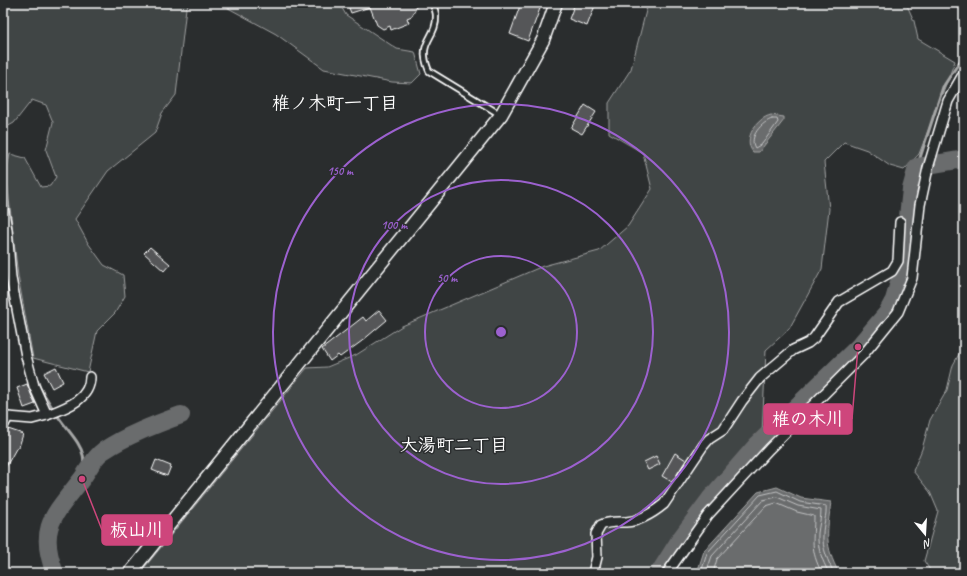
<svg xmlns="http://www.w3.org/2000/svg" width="967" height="576" viewBox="0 0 967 576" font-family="Caveat,'Klee One',sans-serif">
<rect width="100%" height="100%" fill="#2a2d2e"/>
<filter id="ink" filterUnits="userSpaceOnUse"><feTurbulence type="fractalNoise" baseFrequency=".025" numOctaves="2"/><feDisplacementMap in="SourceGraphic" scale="8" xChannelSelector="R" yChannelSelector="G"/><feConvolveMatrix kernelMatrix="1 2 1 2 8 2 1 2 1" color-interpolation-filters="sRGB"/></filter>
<g filter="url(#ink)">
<g fill="#414445" stroke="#a0a2a2">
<path d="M3,3h188l-5,5 -10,87 -14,18 -7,20 -47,38 -33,48 13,24 16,22 19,10 2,21 -10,17 -18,18 -9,41 -55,-14 -15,-82 -12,-104 4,-18 15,4 16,29 9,-1 6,-9 -10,-27 7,-28 -7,-17 -14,-5 -18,23 -11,6z"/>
<path d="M219,3h120l7,12 51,34 18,3 6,22 -9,9 -20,-1 -68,-13 -48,-35z"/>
<path d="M648,3h258l8,18 4,18 37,22 -36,93 -15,16 -14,-4 -23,-16 -23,-8 -20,20 5,47 -7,60 -33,60 -23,21 -4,84 -90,109 -20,30h-512l167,-205 20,-1 29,-12 46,-29 141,-60 56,-15 29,-25 24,-37 -9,-36 -34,-20v-30l22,-34z"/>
<path d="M964,345v228h-32l-8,-12 14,-50 -8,-19 -17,-21 9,-22 8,-29 17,-30 6,-25z"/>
</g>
<g fill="#6a6c6d" stroke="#a6a7a7">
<path d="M771,115l13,2v3l-25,32h-6c-11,-13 4,-34 18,-37z"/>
<path d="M777,487l24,11 30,4c-4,31 -7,43 8,71h-142l7,-22 54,-59z"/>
</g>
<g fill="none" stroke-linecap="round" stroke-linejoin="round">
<g stroke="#c3c4c5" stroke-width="1">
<path d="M772,119h5l1,3 -16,22 -7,4c-7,-11 7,-26 17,-29z"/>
<path d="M701,573l6,-20 53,-58 17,-4 23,11 26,4c1,9 -3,19 -3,28 -1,15 5,27 11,39"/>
<path d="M706,573l6,-17 51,-56 14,-3 21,9 23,4c0,8 -2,15 -3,23 -1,15 4,27 11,40"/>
<path d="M713,573l4,-14 49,-53 10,-3 21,9 17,4c0,24 -5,33 8,57"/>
</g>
<g stroke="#a6a7a7" stroke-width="3">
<path d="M917,167l26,-80 21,-32"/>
<path d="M3,175l5,34"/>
<path d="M35,374l5,14 13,21"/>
<path d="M57,415c21,30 39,39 16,74"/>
</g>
<g stroke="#6a6c6d" stroke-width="18">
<path d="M55,573c-18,-45 -1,-58 26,-93 7,-9 12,-22 22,-29 24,-16 51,-26 78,-36"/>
<path d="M659,573l22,-35 29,-39 47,-54 101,-98 29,-34 7,-13 8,-28 9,-83 6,-22 47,-8"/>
</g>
</g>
<g fill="#555758" stroke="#fff">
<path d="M347,3h67l2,5 -4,8 -5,2 2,5 -18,7 -1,-4 -7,3 -6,-4 -7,-18 -19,6z"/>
<path d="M521,3h21l-14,38 -18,-7z"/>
<path d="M575,3h21l-9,23 -18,-7z"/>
<path d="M585,105l11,7 -14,22 -11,-6z"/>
<path d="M150,247l20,17 -6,7 -20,-18z"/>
<path d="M379,310l8,10 -25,21 -22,16 -2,-2 -8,6 -8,-12 41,-32 3,4z"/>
<path d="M56,367l7,15 -11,6 -8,-15z"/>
<path d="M27,384l8,20 -11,4 -7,-20z"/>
<path d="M8,429l15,5 -4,13h-2l-14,25v-37z"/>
<path d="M675,453l11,7 -14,22 -10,-6z"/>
<path d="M656,456l4,8 -12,6 -4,-8z"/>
<path d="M156,460l15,6 -4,10 -15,-6z"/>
</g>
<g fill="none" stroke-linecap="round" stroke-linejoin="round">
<defs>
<path id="service" d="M432,3c2,4 4,9 4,13 1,23 -20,25 -7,55l72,44"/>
<g id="minor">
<path d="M3,206l4,24 4,48 15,78 8,30 13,29 -15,4 -24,-2 -5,9"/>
<path d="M47,415c18,-7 43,-15 43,-38"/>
<path d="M593,573l4,-16 -1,-23 5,-9c8,-4 16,-3 25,-3 15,-1 27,-9 38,-18l39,-58 6,-7 14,-9 19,-29 18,-23 33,-28 15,-7 6,-5 25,-36 53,-31 6,-10 2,-39"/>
<path d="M667,573l41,-58 61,-66 94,-94 35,-43 14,-34 8,-73 8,-37 20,-67 16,-28"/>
</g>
<path id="tertiary" d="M130,573l371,-458 42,-75 13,-37"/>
</defs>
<use href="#service" stroke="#fff" stroke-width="8"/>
<use href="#minor" stroke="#fff" stroke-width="12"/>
<use href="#tertiary" stroke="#fff" stroke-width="15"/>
<use href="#service" stroke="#2a2d2e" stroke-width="4.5"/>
<use href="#minor" stroke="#2a2d2e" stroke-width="9"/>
<use href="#tertiary" stroke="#2a2d2e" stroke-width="12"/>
</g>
</g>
<g fill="none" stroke="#9c61cf" stroke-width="2">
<circle cx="501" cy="332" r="76"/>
<circle cx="501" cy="332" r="152"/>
<circle cx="501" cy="332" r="228"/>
</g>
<g text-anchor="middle" stroke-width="3" stroke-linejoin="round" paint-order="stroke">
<g font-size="18" font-weight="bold" fill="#fff" stroke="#2a2d2e">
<text x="335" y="109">椎ノ木町一丁目</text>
<text x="454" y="451">大湯町二丁目</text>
</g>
</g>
<circle cx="501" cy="332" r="6" fill="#9c61cf" stroke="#2a2d2e" stroke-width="2"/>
<g font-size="12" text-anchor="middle" font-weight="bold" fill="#9c61cf" stroke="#2a2d2e" stroke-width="3" stroke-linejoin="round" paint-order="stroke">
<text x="340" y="175">150 m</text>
<text x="394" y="229">100 m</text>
<text x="447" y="282">50 m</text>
</g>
<path fill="none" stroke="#ce467c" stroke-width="1.5" d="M858 347L852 419M82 479L102 530"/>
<g fill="#ce467c" stroke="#2a2d2e" stroke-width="1.5">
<circle cx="858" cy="347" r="4"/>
<circle cx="82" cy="479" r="4"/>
</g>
<g fill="#ce467c" stroke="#ce467c" stroke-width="1.5">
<rect x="764" y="404" width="88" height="30" rx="4"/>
<rect x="102" y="515" width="70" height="30" rx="4"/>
</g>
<g font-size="18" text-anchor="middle" font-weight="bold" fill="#fff">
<text x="808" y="425">椎の木川</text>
<text x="137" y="536">板山川</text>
</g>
<rect width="967" height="576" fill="none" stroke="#2a2d2e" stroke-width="16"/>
<rect x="8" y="8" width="951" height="560" fill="none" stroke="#fff" stroke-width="1.5" filter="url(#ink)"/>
<g transform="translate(925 534) rotate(162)" stroke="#2a2d2e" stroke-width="3" paint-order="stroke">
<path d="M0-3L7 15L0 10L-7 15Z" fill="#ffffff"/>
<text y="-6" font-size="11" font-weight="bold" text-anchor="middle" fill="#ffffff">N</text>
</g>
</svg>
